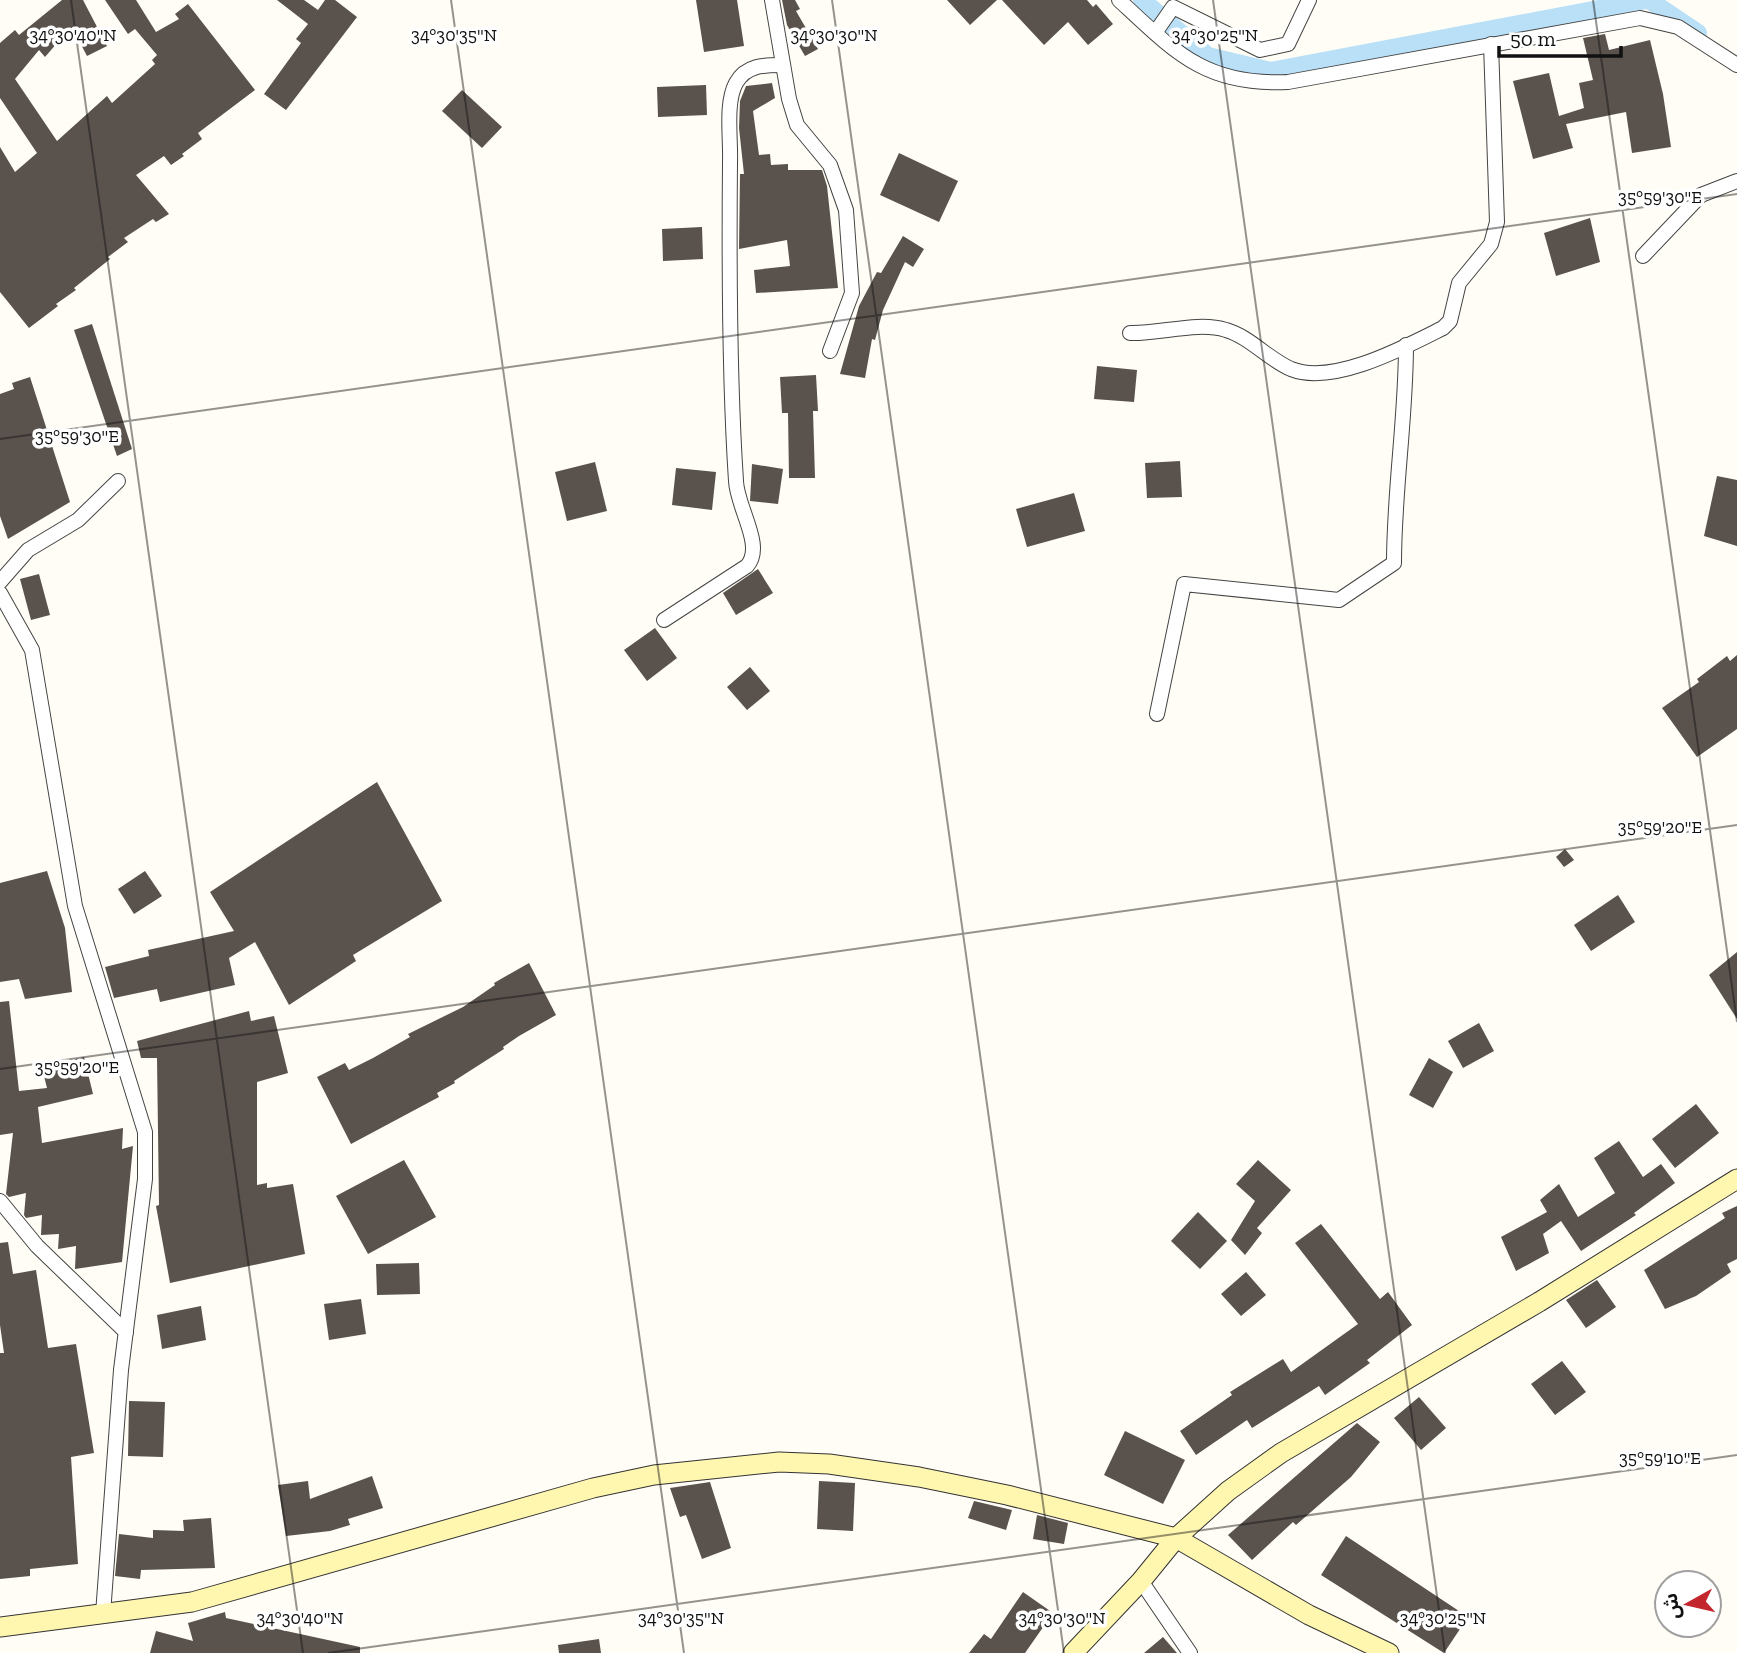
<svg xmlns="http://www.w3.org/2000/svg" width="1737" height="1653" viewBox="0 0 1737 1653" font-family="'Zilla Slab','Noto Sans Arabic',serif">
<rect width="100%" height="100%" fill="#fffdf5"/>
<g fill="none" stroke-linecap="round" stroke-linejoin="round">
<g stroke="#b9e0f7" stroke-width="18">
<path d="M1142,0l66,56 63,15 375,-71"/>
<path d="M1649,0l49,33"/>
</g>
</g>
<g fill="#5a524d">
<path d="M62,0h21l24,46 -20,10 -13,-25 -13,15 -3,-4 -13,15 -6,-7 -24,29 42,62 50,-45 5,7 43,-39 -3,-4 5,-5 -22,-26 -7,5 -23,-34h31l20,32 23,-13 -4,-5 13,-10 67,86 -57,43 4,6 -20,15 2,2 -13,9 -7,-9 -28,19 33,39 -13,8 -3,-3 -29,19 4,4 -20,15 2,2 -36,29 2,2 -20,14 2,2 -29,22 -29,-36v-145l15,25 22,-19 -37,-55v-55l15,-13 4,5z"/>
<path d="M277,0h27l14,10 7,-10h10l22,17 -71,93 -22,-16 37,-51 -5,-4 12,-15z"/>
<path d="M696,0h41l7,46 -40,6z"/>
<path d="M782,0h13l5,9 -4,2 22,38 -13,7 -18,-31z"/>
<path d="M947,0h50l-27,25z"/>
<path d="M1002,0h85l6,7 3,-3 17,20 -25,21 -20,-23 -24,23z"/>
<path d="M1605,34l4,16 41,-10 13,54 8,53 -39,6 -6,-41 -60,12 7,24 -40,11 -20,-78 36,-8 10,43 25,-8 -5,-25 14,-3 -10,-42z"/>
<path d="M772,83l3,15 -22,13 6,44 11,-1 1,11 17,-1v6h34l5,16 11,102 -82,5 -2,-23 36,-4 -3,-26 -48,9 1,-75h4l-5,-46 1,-27 6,-15z"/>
<path d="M706,85l1,30 -49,2 -1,-30z"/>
<path d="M462,90l40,37 -20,21 -40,-37z"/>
<path d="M899,153l59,28 -19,41 -59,-27z"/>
<path d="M1590,218l10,44 -44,14 -12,-43z"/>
<path d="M702,227l1,32 -40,2 -1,-32z"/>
<path d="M903,236l21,13 -11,18 -8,-5 -22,48 -8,30 -3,-1 -7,39 -25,-4 19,-68 18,-34 4,1z"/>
<path d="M92,324l40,125 -15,7 -43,-126z"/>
<path d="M1097,366l40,4 -3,32 -40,-3z"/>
<path d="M816,375l2,36h-5l2,67h-26l-1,-65h-6l-2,-36z"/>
<path d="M30,377l40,125 -62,37 -8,-23v-122l14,-5 -2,-6z"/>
<path d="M1180,461l2,36 -35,1 -2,-35z"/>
<path d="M595,462l12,49 -40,10 -12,-49z"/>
<path d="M752,464l31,5 -5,35 -28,-3z"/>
<path d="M676,468l40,4 -4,38 -40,-5z"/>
<path d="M1717,476l20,4v66l-33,-10z"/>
<path d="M1074,493l11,38 -58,16 -11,-38z"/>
<path d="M758,569l15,24 -37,22 -13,-22z"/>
<path d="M39,574l11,41 -19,5 -11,-41z"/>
<path d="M655,628l22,30 -30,23 -23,-31z"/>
<path d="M1737,655v74l-40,28 -35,-49 37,-26 -2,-3 30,-23 3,5z"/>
<path d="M750,667l20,24 -23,19 -20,-23z"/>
<path d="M377,782l65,119 -89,54 3,6 -67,44 -34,-63 -26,16 6,27 -75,17 -3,-13 -43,9 -9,-31 44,-11 -1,-6 86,-19 -24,-39z"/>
<path d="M1565,849l9,11 -10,7 -8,-10z"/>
<path d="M47,871l18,57 7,64 -47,7 -6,-20 -19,3v-99z"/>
<path d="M145,871l17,25 -28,18 -16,-25z"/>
<path d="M1618,895l17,27 -44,29 -17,-26z"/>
<path d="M1737,952v67l-28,-44z"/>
<path d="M529,963l27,52 -37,21 -16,11 1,2 -50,32 1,2 -18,10 2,4 -88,47 -34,-67 28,-14 4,7 24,-12 37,-21 -2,-3 55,-27 32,-22 -1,-2z"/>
<path d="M9,1001l10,90 28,-3 -5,-20 42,-11 9,37 -55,13 4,36 81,-15 -1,21 11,-3 -11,116 -47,7 1,-23 -18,3 1,-15 -18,1 1,-20 -16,3 -2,-3 2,-22 -17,4 -3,-3 7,-61 -13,2v-133z"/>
<path d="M249,1011l2,10 23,-5 14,57 -31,9v103l10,-2v5l26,-4 12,70 -135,29 -14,-77 3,-1 -2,-147h-16l-4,-17z"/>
<path d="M1479,1023l15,28 -31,17 -15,-27z"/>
<path d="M1429,1058l24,14 -20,36 -24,-13z"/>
<path d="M1696,1104l23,29 -44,35 -23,-29z"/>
<path d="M1619,1141l24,36 18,-13 14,19 -41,30 2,2 -55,36 -20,-30 -18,13 6,19 -33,18 -15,-34 46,-25 -7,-12 19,-16 19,33 37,-24 -21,-35z"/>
<path d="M404,1160l32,57 -68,37 -32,-58z"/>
<path d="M1258,1160l33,30 -34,38 5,5 -17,22 -14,-15 24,-39 -19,-17z"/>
<path d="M1737,1206v53l-10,5 4,8 -35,24 -31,13 -21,-39 81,-52 -3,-5z"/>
<path d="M1198,1212l29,29 -27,28 -29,-28z"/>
<path d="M1321,1224l59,75 8,-7 24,33 -45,35 3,3 -45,32 -6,-9 -67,42 -5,-8 -51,35 -16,-24 52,-36 -2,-3 53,-33 8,13 67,-48 -63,-81z"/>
<path d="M8,1242l5,32 23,-4 12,78 28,-4 18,109 -23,4 7,107 -48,5v7l-30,3v-226h4l-4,-28v-82z"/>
<path d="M419,1263l1,31 -43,1 -1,-31z"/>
<path d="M1246,1272l20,23 -25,21 -20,-22z"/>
<path d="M1597,1280l19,27 -30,21 -20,-28z"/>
<path d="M361,1299l5,35 -37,6 -5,-36z"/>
<path d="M201,1306l5,34 -44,9 -5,-34z"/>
<path d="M1562,1361l24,31 -31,23 -24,-31z"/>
<path d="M1419,1397l27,31 -25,22 -27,-32z"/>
<path d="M129,1401l36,1 -2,55 -35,-1z"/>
<path d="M1357,1423l23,19 -29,35 -55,48 -3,-3 -41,38 -24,-25z"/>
<path d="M1125,1431l60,29 -22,44 -59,-29z"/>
<path d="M372,1476l11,32 -35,11 2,6 -20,6 -44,5 -8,-51 30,-4 2,18z"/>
<path d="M819,1481l36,2 -2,48 -36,-2z"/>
<path d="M710,1482l21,66 -29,11 -16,-44 -6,2 -10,-29z"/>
<path d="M974,1501l38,9 -6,20 -38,-12z"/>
<path d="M1037,1515l31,8 -4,21 -31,-5z"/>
<path d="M211,1518l4,50 -74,2 -1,9 -25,-3 4,-42 34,4v-8l31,1 -1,-11z"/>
<path d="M1346,1536l122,81 -24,36 -123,-78z"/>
<path d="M1023,1592l30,21 -28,40h-56l15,-19 7,5z"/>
<path d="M225,1612l1,6 134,29v6h-210l6,-22 37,10 -5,-18z"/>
<path d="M1163,1637l14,16h-33z"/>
<path d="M599,1639l2,14h-42l-1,-8z"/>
</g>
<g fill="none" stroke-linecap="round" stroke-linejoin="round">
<defs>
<g id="street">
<path d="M772,0l17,99 8,26 33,40 16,45 6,83 -22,58"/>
<path d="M1119,0c57,53 87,86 169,82l352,-64 38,9 59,38"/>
<path d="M1155,33l18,-26 87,43 28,-6 21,-44"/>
<path d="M1643,256l58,-61 36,-14"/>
<path d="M1130,333c30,1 68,-12 96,-3 24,7 42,29 65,39 42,17 114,-22 152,-41l7,-7 9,-38 32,-39 6,-22 -6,-178"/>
<path d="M0,582l28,-32 50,-30 40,-39"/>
<path d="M0,593l32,57 43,256 70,226v47l-24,191 -18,244"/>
<path d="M664,620l83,-54c18,-20 -10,-58 -11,-85 -7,-105 -7,-213 -6,-319 1,-23 -5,-59 6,-79 10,-18 28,-18 46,-18"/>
<path d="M1157,714l27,-130 155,16 55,-37c0,-73 12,-145 12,-218"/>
<path d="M0,1201l37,45 89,86"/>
<path d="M1141,1581l49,72"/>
</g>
<g id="secondary">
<path d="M0,1627l192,-25 401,-114 61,-13 125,-13 50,2 90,13 88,18 169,43 133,77 80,38"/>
<path d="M1073,1653l68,-72 35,-43 52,-47 53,-38 258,-151 198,-123"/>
</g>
</defs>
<use href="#street" stroke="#444" stroke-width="16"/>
<use href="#secondary" stroke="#333" stroke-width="21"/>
<use href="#street" stroke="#fff" stroke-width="14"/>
<use href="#secondary" stroke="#fff6b0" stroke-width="19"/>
</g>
<path fill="none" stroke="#111" stroke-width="2" stroke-opacity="0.45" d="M71,0l232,1653M451,0l233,1653M832,0l232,1653M1213,0l232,1653M1593,0l144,1022M0,439l1737,-245M0,1069l1737,-244M328,1653l1409,-198"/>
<g font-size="18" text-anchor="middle" fill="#111" stroke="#fff" stroke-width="7" stroke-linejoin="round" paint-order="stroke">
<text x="73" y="41">34°30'40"N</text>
<text x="454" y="41">34°30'35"N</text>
<text x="834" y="41">34°30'30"N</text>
<text x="1215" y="41">34°30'25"N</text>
<text x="1660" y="203">35°59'30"E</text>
<text x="77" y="442">35°59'30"E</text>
<text x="1660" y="833">35°59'20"E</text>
<text x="77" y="1073">35°59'20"E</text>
<text x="1660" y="1464">35°59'10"E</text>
<text x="300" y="1624">34°30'40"N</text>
<text x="681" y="1624">34°30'35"N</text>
<text x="1062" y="1624">34°30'30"N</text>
<text x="1443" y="1624">34°30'25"N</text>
</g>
<g transform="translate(1688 1604) rotate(262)"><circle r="33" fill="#ffffff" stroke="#a0a0a0" stroke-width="2"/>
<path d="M0-5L12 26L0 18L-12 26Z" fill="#c4262e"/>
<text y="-10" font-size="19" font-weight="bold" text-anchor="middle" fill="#111111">ش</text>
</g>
<path d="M1499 46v10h122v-10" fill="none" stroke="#111111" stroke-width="3.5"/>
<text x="1510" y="46" font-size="21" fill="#111111" stroke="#ffffff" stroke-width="5" paint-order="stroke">50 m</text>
</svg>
